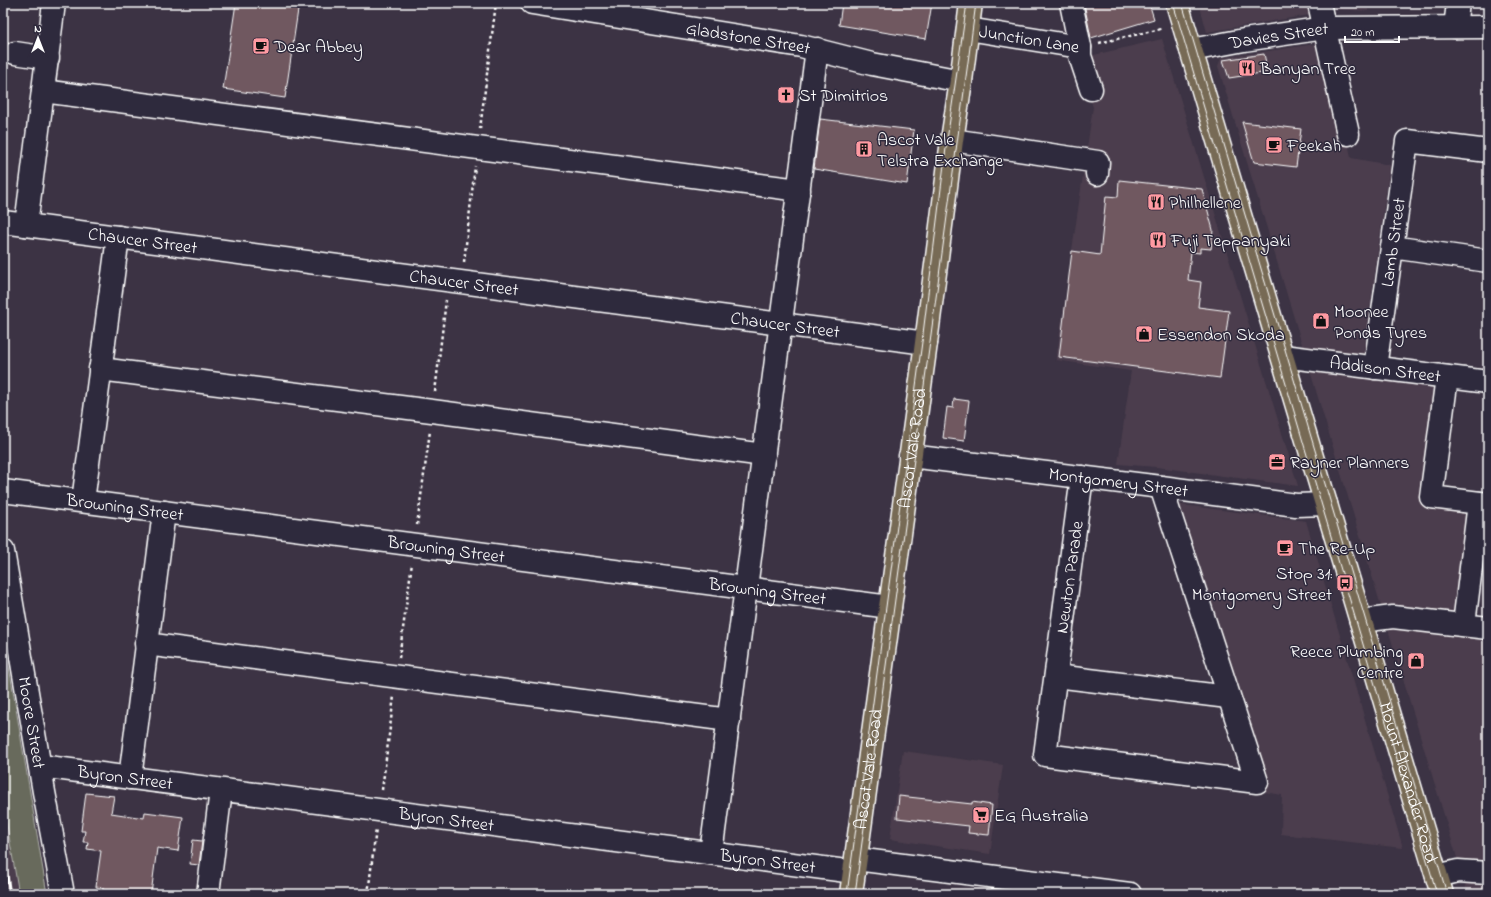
<svg xmlns="http://www.w3.org/2000/svg" width="1491" height="897" viewBox="0 0 1491 897" font-family="'Indie Flower',sans-serif">
<rect width="100%" height="100%" fill="#3c3344"/>
<filter id="ink" filterUnits="userSpaceOnUse"><feTurbulence type="fractalNoise" baseFrequency=".025" numOctaves="2"/><feDisplacementMap in="SourceGraphic" scale="8" xChannelSelector="R" yChannelSelector="G"/><feConvolveMatrix kernelMatrix="1 2 1 2 8 2 1 2 1" color-interpolation-filters="sRGB"/></filter>
<g filter="url(#ink)">
<g fill="#4c3e4d">
<path d="M1199,3h107l3,12 -102,17z"/>
<path d="M1333,3h35v8l-33,-2z"/>
<path d="M1162,39l136,447 -141,-19 -39,-3 13,-93 -75,-11 37,-253 -16,-48z"/>
<path d="M1329,42l22,116 39,7 -28,201 85,11 -14,120 46,6 -7,117 16,1v273h-20l-250,-828 3,-8z"/>
<path d="M1167,503l139,18 97,327 -122,-14 1,-39 -23,-4z"/>
<path d="M903,751l100,14 -13,89 -100,-15z"/>
<path d="M3,802l9,54 7,38h-16z"/>
</g>
<path fill="#676a5c" stroke="#b3b4ae" d="M3,631l44,263h-28l-16,-92z"/>
<g fill="#705961" stroke="#fff">
<path d="M236,3h63l-14,95 -62,-9z"/>
<path d="M842,3h90l-6,36 -87,-14z"/>
<path d="M1084,3h65l5,16 -63,19z"/>
<path d="M1264,54l4,18 -39,6 -6,-18z"/>
<path d="M820,119l94,11 -7,54 -93,-15z"/>
<path d="M1242,122l59,7 -5,38 -42,-5z"/>
<path d="M1119,180l83,9 11,41 -2,19 -11,-1v5l-9,-1 -3,28 13,2 -3,25 31,4 -9,67 -161,-21 13,-106 28,4 6,-59 12,1z"/>
<path d="M954,399l15,2 -5,40 -21,-3 4,-31 6,1z"/>
<path d="M86,793l28,3 -3,17 33,5 1,-6 38,5 -5,34 -21,-3 -6,46h-48v-6l-7,-1 5,-36 -14,-2 1,-7h-5l2,-11h-4z"/>
<path d="M899,796l73,8v-2l20,3 -3,30 -21,-2 1,-7 -72,-8z"/>
<path d="M193,840l9,1 -3,24 -9,-1z"/>
</g>
<g fill="none" stroke-linecap="round" stroke-linejoin="round">
<defs>
<g id="minor">
<path id="s1" d="M532,3l269,43 71,18 89,17"/>
<path d="M1071,3l9,44v9l11,33"/>
<path d="M1319,3l29,131"/>
<path d="M1455,27l3,-24"/>
<path id="s2" d="M968,29l112,18"/>
<path id="s3" d="M1191,50l53,-10 81,-12 163,-1"/>
<path d="M15,53l33,5"/>
<path d="M43,91l756,99"/>
<path d="M952,140l146,22 -1,12"/>
<path id="s4" d="M3,222l923,121"/>
<path d="M26,225l28,-222"/>
<path d="M1392,247l96,14"/>
<path id="s5" d="M1283,356l205,26"/>
<path id="s6" d="M1375,368l32,-227 81,10"/>
<path d="M100,369l332,42 332,44"/>
<path d="M1447,377l-16,120 57,7"/>
<path id="s7" d="M910,456l251,31 135,18 30,-1"/>
<path d="M1082,477l-37,278 212,27 -96,-295"/>
<path id="s8" d="M3,491l887,116"/>
<path d="M83,501l35,-264"/>
<path id="s9" d="M3,551l41,241 19,102"/>
<path d="M1361,621l32,-4 95,11"/>
<path d="M1464,624l15,-121"/>
<path d="M146,644l583,76"/>
<path d="M1056,676l172,21"/>
<path id="s10" d="M40,766l814,106"/>
<path d="M130,778l34,-266"/>
<path d="M711,853l106,-804"/>
<path d="M856,859l274,35"/>
<path d="M1437,876l21,-5 30,2"/>
<path d="M208,894l13,-104"/>
</g>
<g id="major">
<path id="s11" d="M1177,3l265,891"/>
<path id="s12" d="M851,894l75,-551 26,-203 9,-59 10,-78"/>
</g>
</defs>
<use href="#minor" stroke="#fff" stroke-width="25"/>
<use href="#major" stroke="#fff" stroke-width="25"/>
<g stroke="#fff" stroke-width="2.5" stroke-dasharray="3 3" stroke-linecap="butt">
<path d="M1099,43l62,-14"/>
<path d="M480,129l16,-126"/>
<path d="M464,262l11,-96"/>
<path d="M435,392l11,-92"/>
<path d="M417,525l13,-94"/>
<path d="M399,658l13,-95"/>
<path d="M382,790l12,-94"/>
<path d="M368,894l8,-65"/>
</g>
<use href="#minor" stroke="#2f2a3d" stroke-width="22"/>
<use href="#major" stroke="#776a54" stroke-width="22"/>
<g stroke="#fff" stroke-width="1">
<path d="M1173,3l264,891"/>
<path d="M1182,3l265,891"/>
<path d="M847,894l75,-552 25,-202 20,-137"/>
<path d="M855,894l121,-891"/>
</g>
<path stroke="#fff" stroke-width="3" d="M3,852l7,42"/>
</g>
</g>
<defs>
<symbol id="cafe-square" viewBox="-11 -11 22 22"><rect x="-9" y="-9" width="18" height="18" rx="4" fill="#ff9aa2" stroke="#2f2a3d"/><path d="M-5.5-4.5H6V0H3Q3 3.5 0 3.5H-2.5Q-5.5 3.5-5.5 0ZM3-3.2v2h1.7v-2ZM-6 4.5H4V6H-6Z" fill="#111"/></symbol>
<symbol id="restaurant-square" viewBox="-11 -11 22 22"><rect x="-9" y="-9" width="18" height="18" rx="4" fill="#ff9aa2" stroke="#2f2a3d"/><path d="M-5-6h1v4h1v-4h1v4h1v-4h1v5L-1.5 .5V6h-2V.5L-5-1ZM5-6V6H3V1.5H1.5Q1.5-4 5-6Z" fill="#111"/></symbol>
<symbol id="church-square" viewBox="-11 -11 22 22"><rect x="-9" y="-9" width="18" height="18" rx="4" fill="#ff9aa2" stroke="#2f2a3d"/><path d="M-1.2-6h2.4v3.5h3.3v2.4h-3.3V6h-2.4V-.1h-3.3v-2.4h3.3Z" fill="#111"/></symbol>
<symbol id="building-square" viewBox="-11 -11 22 22"><rect x="-9" y="-9" width="18" height="18" rx="4" fill="#ff9aa2" stroke="#2f2a3d"/><path d="M-4-6H4V6H1V3H-1V6H-4ZM-2.5-4.3h1.7v1.8h-1.7ZM.8-4.3h1.7v1.8H.8ZM-2.5-1h1.7V.8h-1.7ZM.8-1h1.7V.8H.8Z" fill="#111"/></symbol>
<symbol id="shop-square" viewBox="-11 -11 22 22"><rect x="-9" y="-9" width="18" height="18" rx="4" fill="#ff9aa2" stroke="#2f2a3d"/><path d="M-5-2.5h2.3a2.7 3.5 0 0 1 5.4 0H5L5.5 6h-11ZM-1.5-2.5h3a1.5 2.3 0 0 0-3 0Z" fill="#111"/></symbol>
<symbol id="office-square" viewBox="-11 -11 22 22"><rect x="-9" y="-9" width="18" height="18" rx="4" fill="#ff9aa2" stroke="#2f2a3d"/><path d="M-6-3h4V-5.5h4V-3h4V5H-6ZM-1-4.5V-3h2v-1.5ZM-6 0V1H6V0Z" fill="#111"/></symbol>
<symbol id="bus-square" viewBox="-11 -11 22 22"><rect x="-9" y="-9" width="18" height="18" rx="4" fill="#ff9aa2" stroke="#2f2a3d"/><path d="M-5-6H5V4H4V6H2V4H-2V6H-4V4H-5ZM-3.5-4V0h7V-4ZM-3.5 1.2v1.5H-2V1.2ZM2 1.2v1.5H3.5V1.2Z" fill="#111"/></symbol>
<symbol id="supermarket-square" viewBox="-11 -11 22 22"><rect x="-9" y="-9" width="18" height="18" rx="4" fill="#ff9aa2" stroke="#2f2a3d"/><path d="M-6-5.5h2.5l.6 2H6L4.5 2H-2.5L-4.4-4H-6ZM-1.5 3.2a1.3 1.3 0 1 0 .1 0ZM3 3.2a1.3 1.3 0 1 0 .1 0Z" fill="#111"/></symbol>
</defs>
<g fill-rule="evenodd">
<use href="#cafe-square" x="251" y="36" width="20" height="20"/>
<use href="#restaurant-square" x="1237" y="58" width="20" height="20"/>
<use href="#church-square" x="776" y="85" width="20" height="20"/>
<use href="#cafe-square" x="1264" y="135" width="20" height="20"/>
<use href="#building-square" x="854" y="139" width="20" height="20"/>
<use href="#restaurant-square" x="1146" y="192" width="20" height="20"/>
<use href="#restaurant-square" x="1148" y="230" width="20" height="20"/>
<use href="#shop-square" x="1311" y="311" width="20" height="20"/>
<use href="#shop-square" x="1134" y="324" width="20" height="20"/>
<use href="#office-square" x="1267" y="452" width="20" height="20"/>
<use href="#cafe-square" x="1275" y="538" width="20" height="20"/>
<use href="#bus-square" x="1335" y="573" width="20" height="20"/>
<use href="#shop-square" x="1406" y="651" width="20" height="20"/>
<use href="#supermarket-square" x="971" y="805" width="20" height="20"/>
</g>
<g text-anchor="middle" stroke-width="3" stroke-linejoin="round" paint-order="stroke">
<g font-size="18" fill="#fff" stroke="#2f2a3d">
<text dy="6" stroke="none"><textPath href="#s3" startOffset="89">Davies Street</textPath></text>
<text dy="6" stroke="none"><textPath href="#s1" startOffset="219">Gladstone Street</textPath></text>
<text dy="6" stroke="none"><textPath href="#s2" startOffset="62">Junction Lane</textPath></text>
<text dy="6" stroke="none"><textPath href="#s4" startOffset="141">Chaucer Street</textPath></text>
<text dy="6" stroke="none"><textPath href="#s6" startOffset="127">Lamb Street</textPath></text>
<text dy="6" stroke="none"><textPath href="#s4" startOffset="465">Chaucer Street</textPath></text>
<text dy="6" stroke="none"><textPath href="#s4" startOffset="789">Chaucer Street</textPath></text>
<text dy="6" stroke="none"><textPath href="#s5" startOffset="103">Addison Street</textPath></text>
<text dy="6" stroke="none"><textPath href="#s12" startOffset="450">Ascot Vale Road</textPath></text>
<text dy="6" stroke="none"><textPath href="#s7" startOffset="210">Montgomery Street</textPath></text>
<text dy="6" stroke="none"><textPath href="#s8" startOffset="123">Browning Street</textPath></text>
<text dy="6" stroke="none"><textPath href="#s8" startOffset="447">Browning Street</textPath></text>
<text transform="translate(1069 577) rotate(-82)" y="6">Newton Parade</text>
<text dy="6" stroke="none"><textPath href="#s8" startOffset="771">Browning Street</textPath></text>
<text dy="6" stroke="none"><textPath href="#s9" startOffset="174">Moore Street</textPath></text>
<text dy="6" stroke="none"><textPath href="#s12" startOffset="126">Ascot Vale Road</textPath></text>
<text dy="6" stroke="none"><textPath href="#s10" startOffset="86">Byron Street</textPath></text>
<text dy="6" stroke="none"><textPath href="#s11" startOffset="813">Mount Alexander Road</textPath></text>
<text dy="6" stroke="none"><textPath href="#s10" startOffset="410">Byron Street</textPath></text>
<text dy="6" stroke="none"><textPath href="#s10" startOffset="734">Byron Street</textPath></text>
</g>
<g font-size="18" fill="#fff" stroke="#2f2a3d" text-anchor="start">
<text x="274" y="52">Dear Abbey</text>
<text x="1260" y="74">Banyan Tree</text>
<text x="799" y="101">St Dimitrios</text>
<text x="877" y="145">Ascot Vale<tspan x="877" dy="21">Telstra Exchange</tspan></text>
<text x="1287" y="151">Feekah</text>
<text x="1169" y="208">Philhellene</text>
<text x="1171" y="246">Fuji Teppanyaki</text>
<text x="1334" y="317">Moonee<tspan x="1334" dy="21">Ponds Tyres</tspan></text>
<text x="1157" y="340">Essendon Skoda</text>
<text x="1290" y="468">Rayner Planners</text>
<text x="1298" y="554">The Re-Up</text>
<text x="1332" y="579" text-anchor="end">Stop 31:<tspan x="1332" dy="21">Montgomery Street</tspan></text>
<text x="1403" y="657" text-anchor="end">Reece Plumbing<tspan x="1403" dy="21">Centre</tspan></text>
<text x="994" y="821">EG Australia</text>
</g>
</g>
<rect width="1491" height="897" fill="none" stroke="#2f2a3d" stroke-width="16"/>
<rect x="8" y="8" width="1475" height="881" fill="none" stroke="#fff" stroke-width="1.5" filter="url(#ink)"/>
<g transform="translate(38 38)" stroke="#2f2a3d" stroke-width="3" paint-order="stroke">
<path d="M0-3L7 15L0 10L-7 15Z" fill="#ffffff"/>
<text y="-6" font-size="11" font-weight="bold" text-anchor="middle" fill="#ffffff">N</text>
</g>
<path d="M1345 36v6h54v-6" fill="none" stroke="#ffffff" stroke-width="2"/>
<text x="1351" y="36" font-size="12" fill="#ffffff" stroke="#2f2a3d" stroke-width="3" paint-order="stroke">20 m</text>
</svg>
